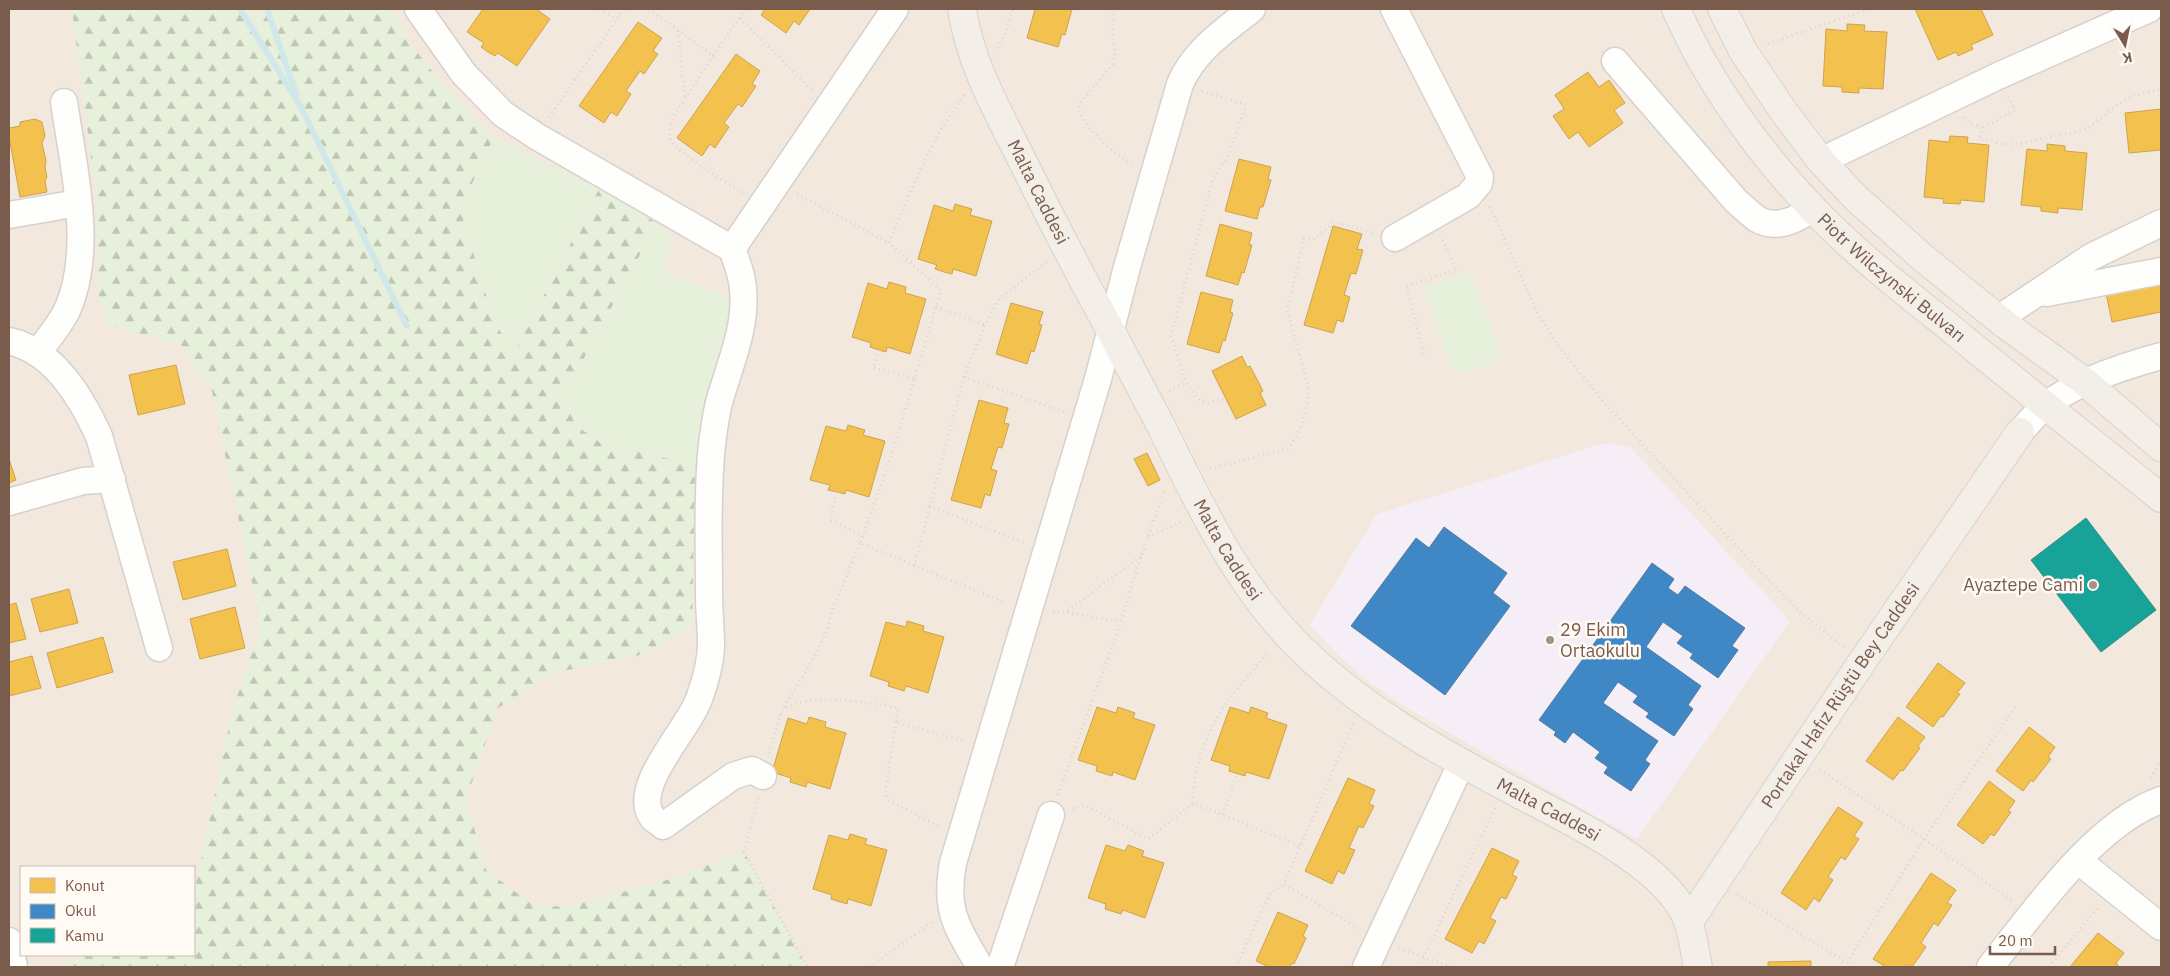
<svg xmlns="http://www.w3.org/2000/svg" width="2170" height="976" viewBox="0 0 2170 976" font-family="'IBM Plex Sans',sans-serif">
<defs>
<pattern id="forest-firs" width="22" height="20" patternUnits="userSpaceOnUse" patternTransform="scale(1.25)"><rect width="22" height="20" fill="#e7f0db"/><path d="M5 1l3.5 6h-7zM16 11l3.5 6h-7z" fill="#c0c6b4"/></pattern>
</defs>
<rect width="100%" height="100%" fill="#f9f5f0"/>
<path fill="#f2e8de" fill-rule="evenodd" d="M9,9h2152v958h-2152zM21,867h173v88h-173z"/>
<path fill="#f6eef6" d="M1612,443l19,5 159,173 -153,218 -138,-77 -98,-58 -33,-23 -29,-25 -29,-31 67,-111 221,-69z"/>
<g fill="#e7f0db">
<path d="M494,137l105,52 -86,166 -20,-37 -33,-109z"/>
<path d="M657,223l17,16 -11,32 70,29 3,10 -41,155 -94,-22 -26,-18 -10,-32z"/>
<path d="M1470,271l33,88 -48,17 -32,-88z"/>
</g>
<path fill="url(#forest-firs)" d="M72,9h320c23,51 63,88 102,128l-34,72 33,109 20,37 86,-166 58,34 -92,170 10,32 26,18 94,22 -3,163 -55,28 -85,17 -54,35 -32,91 20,71 47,35 34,2 97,-26 80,-29 63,115h-754l34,-12h107v-61l38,-182 29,-86 -49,-235 -31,-46 -73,-20 -10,-32 -1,-88z"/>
<g fill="#f2c14e" stroke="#cea34e">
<path d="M483,9h53l14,10 -33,47 -19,-13 -3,3 -7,-4 -7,-5 3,-4 -17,-11z"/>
<path d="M765,9h45l-11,16 -5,-4 -8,12 -25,-18z"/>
<path d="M1035,9h37l-7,26 -3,-1 -4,13 -31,-9z"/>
<path d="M1915,9h66l12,26 -22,10 2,4 -15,7 -2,-4 -18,8z"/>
<path d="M638,22l24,16 -9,13 5,3 -14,20 -4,-3 -14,20 5,3 -14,22 -6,-4 -7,11 -25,-17z"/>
<path d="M1847,24l18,1 -1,6 23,1 -4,57 -24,-1v5l-17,-1v-5l-19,-1 3,-57 21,2z"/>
<path d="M736,54l24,17 -8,13 4,2 -14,21 -4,-3 -14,19 5,4 -14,21 -5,-4 -8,12 -25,-18z"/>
<path d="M1588,72l11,15 10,-7 16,23 -11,7 9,13 -34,24 -11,-15 -9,7 -16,-23 11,-7 -9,-14z"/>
<path d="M2161,109v41l-32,3 -4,-40z"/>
<path d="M35,119l7,3 3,14 -3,7 4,18 -1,6 2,10 -2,4 2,11 -27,5 -11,-60v-9l11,-2v-4z"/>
<path d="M1950,136l18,1 -1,6 22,2 -5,57 -23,-2 -1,4 -17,-1 1,-4 -20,-2 5,-57 20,2z"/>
<path d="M2047,144l18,2v5l22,2 -5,57 -24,-2v5l-17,-2v-4l-20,-2 6,-56 20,2z"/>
<path d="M1239,159l32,8 -3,12 3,1 -8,27h-3l-3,12 -32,-8z"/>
<path d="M955,204l17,5 -2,6 22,6 -16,55 -23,-7 -1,5 -8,-2 -9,-3 2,-4 -19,-6 16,-54 19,6z"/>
<path d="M1220,224l32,9 -3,12h3l-8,28 -2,-1 -4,13 -32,-9z"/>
<path d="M1333,226l29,8 -5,15 6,1 -7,24 -5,-1 -7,22 6,2 -7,25 -6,-2 -4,13 -29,-8z"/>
<path d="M889,282l17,5 -1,6 21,6 -16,55 -23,-7 -1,5 -7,-2 -9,-3 1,-4 -19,-6 16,-54 19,6z"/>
<path d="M2161,282v30l-49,10 -6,-29z"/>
<path d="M1201,292l32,8 -3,12 3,1 -8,28 -2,-1 -4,13 -32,-9z"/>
<path d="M1011,303l32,9 -4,12 3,1 -8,27 -3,-1 -4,13 -31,-10z"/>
<path d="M1242,356l5,11 3,-1 13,25 -3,2 6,12 -30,14 -24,-48z"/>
<path d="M176,365l9,39 -47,11 -9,-40z"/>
<path d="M979,400l29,8 -4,15 5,1 -7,24 -4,-1 -7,22 6,2 -7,25 -5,-2 -4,14 -30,-8z"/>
<path d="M848,425l17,5 -2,5 22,6 -16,56 -23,-7 -1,4 -8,-2 -9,-2 2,-5 -20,-5 16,-54 20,5z"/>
<path d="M1147,453l13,27 -12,6 -14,-27z"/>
<path d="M9,459l7,21 -7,3z"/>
<path d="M227,549l9,37 -53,14 -10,-38z"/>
<path d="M69,589l9,34 -38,9 -9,-33z"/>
<path d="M16,603l10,36 -17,4v-38z"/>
<path d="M235,607l10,41 -45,11 -10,-40z"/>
<path d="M907,621l17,5 -1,5 21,6 -16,56 -22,-7 -2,5 -16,-5 1,-4 -19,-6 16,-54 20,5z"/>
<path d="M103,637l10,35 -56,16 -10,-35z"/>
<path d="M32,656l9,32 -32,8v-34z"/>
<path d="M1938,663l27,20 -8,10 3,1 -17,23 -2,-1 -8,11 -27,-20z"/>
<path d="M1097,707l19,6 2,-6 17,6 -2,5 22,7 -20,55 -22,-8 -1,4 -16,-5 1,-5 -19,-6z"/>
<path d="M1230,707l19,6 2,-6 17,6 -2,5 21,7 -18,54 -23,-7 -1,4 -16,-5 1,-5 -19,-6z"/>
<path d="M809,717l17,5 -1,5 21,6 -16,56 -23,-7 -1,5 -16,-5 1,-4 -19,-6 16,-54 19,6z"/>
<path d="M1898,717l27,20 -7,9 2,2 -17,23 -2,-1 -8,10 -27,-19z"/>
<path d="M2029,727l26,20 -7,10 3,2 -18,23 -2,-2 -8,11 -27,-20z"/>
<path d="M1348,778l27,12 -6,14 5,2 -11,22 -4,-2 -10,22 6,2 -11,24 -6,-3 -6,13 -27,-13z"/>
<path d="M1989,781l26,20 -7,10 3,1 -17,24 -3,-2 -8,10 -26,-19z"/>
<path d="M1838,807l25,16 -9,13 5,3 -14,21 -4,-3 -13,20 5,3 -14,22 -5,-4 -8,12 -25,-17z"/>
<path d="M850,834l17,5 -2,5 22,6 -16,56 -23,-7 -1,5 -16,-5 1,-4 -19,-6 16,-54 19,5z"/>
<path d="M1106,845l19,6 3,-6 16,6 -2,5 22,7 -19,55 -22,-8 -2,4 -16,-5 1,-5 -18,-6z"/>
<path d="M1492,848l27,13 -7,14 5,2 -11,22 -5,-2 -11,21 6,3 -12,23 -5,-3 -7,12 -27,-14z"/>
<path d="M1931,873l25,17 -9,13 5,2 -14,21 -4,-3 -13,20 5,4 -14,20 -5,-3 -2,3h-19l-13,-8z"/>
<path d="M1278,912l30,13 -5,11 3,2 -12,26 -2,-1 -2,4h-21l-13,-6z"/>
<path d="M2098,933l26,20 -8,10 2,2 -1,2h-47z"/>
<path d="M1811,961v6h-43v-5z"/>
</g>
<g fill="#3f88c5" stroke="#517ba1">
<path d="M1444,527l63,46 -14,20 17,13 -65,89 -94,-69 65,-88 13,10z"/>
<path d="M1652,563l22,16 -6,9 10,7 7,-9 60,42 -13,18 6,4 -20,28 -28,-20 3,-4 -16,-11 6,-7 -20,-14 -17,25 55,39 -13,19 5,4 -19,27 -28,-19 3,-4 -16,-11 5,-6 -20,-14 -15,21 55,38 -13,19 5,4 -19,27 -27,-18 4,-6 -13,-9 5,-6 -27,-20 -8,11 -11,-8 2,-3 -17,-12z"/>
</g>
<path fill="#17a398" stroke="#358e82" d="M2086,518l70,92 -55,42 -70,-92z"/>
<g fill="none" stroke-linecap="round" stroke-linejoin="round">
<g stroke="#d0e8ea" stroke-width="6">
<path d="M240,9l61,98 106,219"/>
<path d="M267,9l30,87"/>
</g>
<defs>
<g id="minor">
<path d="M418,9l46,65 39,40 33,22 196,113c5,13 10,26 11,40 4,37 -13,75 -23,110 -4,14 -6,30 -8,45 -5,50 -3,101 -3,151 0,16 2,33 2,49 0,18 -5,35 -11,52 -9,31 -70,90 -48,121 2,3 8,6 11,9l70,-50 19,-6 11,6"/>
<path d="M1394,9l86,168 -1,6 -11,13 -73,42"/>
<path d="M1615,61l121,140c7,6 14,13 21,18 18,11 41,1 55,-11"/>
<path d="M1821,161l177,-85 151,-67"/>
<path d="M9,215l69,-12"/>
<path d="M732,249l163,-240"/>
<path d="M2047,293l114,-22"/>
<path d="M1998,319l93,-62 70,-34"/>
<path d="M9,341c45,10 72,56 90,95l60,212"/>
<path d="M38,352c10,-13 23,-28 30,-44 26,-60 5,-143 -4,-206"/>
<path d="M2020,432c8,-8 15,-18 24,-25 30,-25 80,-41 117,-51"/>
<path d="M9,502l74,-21 29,-2"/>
<path d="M2079,861l82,66"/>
<path d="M9,941l5,26"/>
<path d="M980,967c-23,-40 -36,-56 -27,-104l145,-484 29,-112 53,-183c14,-33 44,-53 72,-75"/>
<path d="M1000,967l51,-152"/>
<path d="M1366,967l96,-205"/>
<path d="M1990,967c43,-54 105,-144 171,-167"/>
</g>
<g id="major">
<path id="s1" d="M962,9c8,54 36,103 60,151 27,55 55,109 84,162 19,36 38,71 56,106 40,82 81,169 150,231 56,52 126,92 194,128 53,29 143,68 175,120 11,17 13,41 17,60"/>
<path id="s2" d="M1676,9c34,78 94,159 155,218 37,36 78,68 118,100 70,58 142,114 212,171"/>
<path d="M1722,9l21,42 41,61 37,49 35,37 67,60 83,67 79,57 76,65"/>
<path id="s3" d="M1688,923l174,-261 158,-230"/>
</g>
</defs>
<use href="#minor" stroke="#d7d1cb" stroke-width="29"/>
<use href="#major" stroke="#dad1cc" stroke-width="30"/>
<g stroke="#dcd5d0" stroke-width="3" stroke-dasharray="1 4" stroke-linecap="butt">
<path d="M600,9l17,10"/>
<path d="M649,9l64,47 33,-47"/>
<path d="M1113,9v31l2,14 -2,10 -35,41c4,23 36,47 54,61"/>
<path d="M740,18l73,73"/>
<path d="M678,31l7,68"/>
<path d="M1768,44l101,-35"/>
<path d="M998,48l7,-15 8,-24"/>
<path d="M713,56l-40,61c-2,7 -5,16 -2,23 6,13 58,44 72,53"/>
<path d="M1202,91l44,14 -17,49 -16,25 -42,157 15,46 8,12 7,7 7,2 18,-5"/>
<path d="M964,95c-34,45 -53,97 -75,148l52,47 -50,167 -31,86 146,60"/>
<path d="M2008,97l7,13 -32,18 -4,10 23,6h15l58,-12 13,-4 28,-22 16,-10 29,-7"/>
<path d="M549,117l75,-108"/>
<path d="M1965,117l4,6 14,5"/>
<path d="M797,194l92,49"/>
<path d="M1490,207l48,107 19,30 44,55 138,150 63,65 42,33"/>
<path d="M936,307l49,18"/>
<path d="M879,350l-6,18 42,10"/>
<path d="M1424,353l-18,-67 51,-16 -15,-32"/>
<path d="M964,377l100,35"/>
<path d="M1169,391l17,-9"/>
<path d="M1210,469l79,-21c12,-16 19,-40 20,-59l-22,-79 17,-72 9,1 22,-17 38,11"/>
<path d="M837,492l-7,28 33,16"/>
<path d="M929,506l96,37"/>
<path d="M1148,537l33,-15"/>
<path d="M914,566l50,-189 21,-52 14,-26 48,-37"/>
<path d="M1053,612h13l75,-56"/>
<path d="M1067,612l54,10"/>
<path d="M784,707l33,-55 10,-22 6,-22 27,-65"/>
<path d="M896,722l-11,72 3,6 52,27"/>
<path d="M1353,724l-69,160 74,44"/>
<path d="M769,753l13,-43c28,-18 86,-8 116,-2l-2,14 70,20"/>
<path d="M1820,770l104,69 89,62"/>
<path d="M2151,778l10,-17"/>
<path d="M1058,795l61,-168 20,-65 26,-73"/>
<path d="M758,798l-14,54 63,115"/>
<path d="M1193,803c2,-69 34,-102 76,-152"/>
<path d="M1073,809l11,-4 64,34 45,-36 107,43"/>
<path d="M1223,815l14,-41"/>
<path d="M1737,894l110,69 77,-124 91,-132"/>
<path d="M1399,948l52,19"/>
<path d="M870,967l62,-45"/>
<path d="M1236,967l34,-74 14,-9"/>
<path d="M1419,967l76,-159"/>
<path d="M2049,967l51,-61"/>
</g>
<use href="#minor" stroke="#fefefd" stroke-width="26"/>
<use href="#major" stroke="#f3eee8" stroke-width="28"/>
</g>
<g fill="#a69286" stroke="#fffaf3" stroke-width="2">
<circle cx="2093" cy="585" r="5"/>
<circle cx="1550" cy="640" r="5"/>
</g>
<g text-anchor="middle" stroke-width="5" stroke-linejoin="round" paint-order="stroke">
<g font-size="18" fill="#7a5c4d" stroke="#fffaf3">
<text dy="6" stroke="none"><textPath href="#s1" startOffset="199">Malta Caddesi</textPath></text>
<text dy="6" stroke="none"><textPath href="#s2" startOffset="348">Piotr Wilczynski Bulvarı</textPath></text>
<text dy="6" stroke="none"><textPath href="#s1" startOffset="604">Malta Caddesi</textPath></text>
<text dy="6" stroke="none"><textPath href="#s3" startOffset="274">Portakal Hafız Rüştü Bey Caddesi</textPath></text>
<text dy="6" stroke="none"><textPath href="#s1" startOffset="1024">Malta Caddesi</textPath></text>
</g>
<g font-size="18" fill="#7a5c4d" stroke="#fffaf3" text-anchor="end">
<text x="2083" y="591">Ayaztepe Cami</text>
<text x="1560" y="636" text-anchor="start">29 Ekim<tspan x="1560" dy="21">Ortaokulu</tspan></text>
</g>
</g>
<rect width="2170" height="976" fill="none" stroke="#7a5c4d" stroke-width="20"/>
<rect x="20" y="866" width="175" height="90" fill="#fffaf3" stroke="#cabbb1"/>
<rect x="30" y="878" width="25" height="15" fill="#f2c14e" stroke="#cabbb1"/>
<text x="65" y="891" font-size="15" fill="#7a5c4d">Konut</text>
<rect x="30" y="904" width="25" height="15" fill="#3f88c5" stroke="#cabbb1"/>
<text x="65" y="916" font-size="15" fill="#7a5c4d">Okul</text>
<rect x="30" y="928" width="25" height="15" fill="#17a398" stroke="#cabbb1"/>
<text x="65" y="941" font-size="15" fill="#7a5c4d">Kamu</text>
<g transform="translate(2125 45) rotate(170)" stroke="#fffaf3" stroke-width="4" paint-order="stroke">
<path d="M0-4L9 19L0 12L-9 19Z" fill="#7a5c4d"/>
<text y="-8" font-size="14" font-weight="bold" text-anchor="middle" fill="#7a5c4d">K</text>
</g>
<path d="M1990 946v8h65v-8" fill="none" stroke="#7a5c4d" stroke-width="2.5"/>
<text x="1998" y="946" font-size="15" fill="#7a5c4d" stroke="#fffaf3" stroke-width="4" paint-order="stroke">20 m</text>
</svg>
